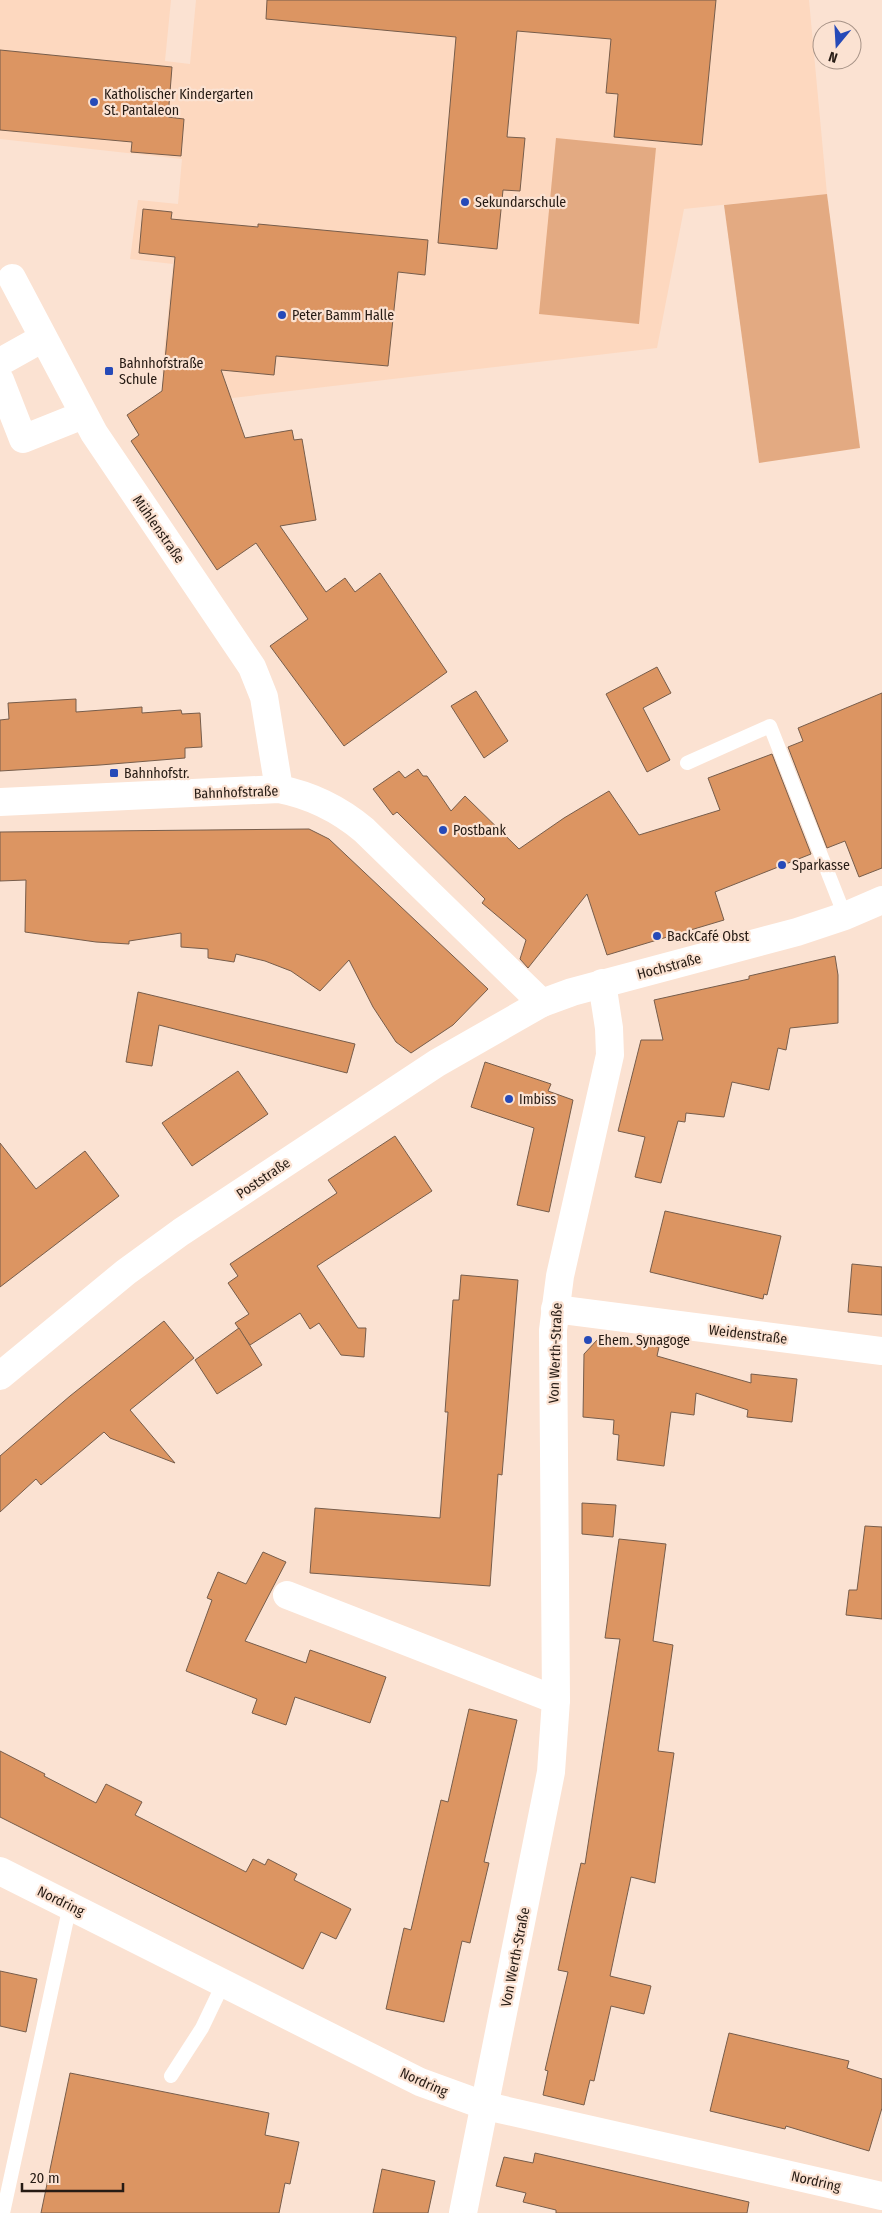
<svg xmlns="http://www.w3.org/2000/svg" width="882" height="2213" viewBox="0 0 882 2213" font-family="'Fira Sans Condensed',sans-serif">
<rect width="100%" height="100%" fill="#fbe2d2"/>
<path fill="#fdd8bf" d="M0,0h171l-6,61 25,3 6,-64h613l18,194 -143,15 -27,139 -485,57 -10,-34 11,-107 -43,-5 8,-59 40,4 4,-45 -182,-20z"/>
<g fill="#e3aa82">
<path d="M556,138l100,10 -17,176 -100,-10z"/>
<path d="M827,194l33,254 -101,15 -35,-258z"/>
</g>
<g fill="#dc9562" stroke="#775d4b">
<path d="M267,0h449l-14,145 -88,-8 4,-43 -12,-1 5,-54 -94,-8 -10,106 18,1 -5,53 -17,-1 -6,59 -59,-6 18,-206 -190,-18z"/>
<path d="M0,50l172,17 -4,50 16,2 -3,37 -50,-4 1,-10 -132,-12z"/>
<path d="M143,209l29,3 -1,7 87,8v-3l170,16 -3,35 -27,-3 -10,94 -112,-10 -2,19 -53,-5 24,68 47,-8 2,10 8,-1 14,81 -36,6 46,66 19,-14 10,14 25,-19 67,99 -103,74 -74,-100 38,-27 -52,-76 -39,27 -86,-129 8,-6 -12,-20 35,-24 13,-134 -36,-4z"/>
<path d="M657,667l14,26 -28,15 27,52 -23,12 -41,-78z"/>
<path d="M476,691l32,50 -24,17 -33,-52z"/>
<path d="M882,693v175l-23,9 -14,-36 -18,7 -39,-101 15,-6 -5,-13z"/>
<path d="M76,699v13l66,-5v6l39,-3 1,4 18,-1 2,34 -17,1v10l-85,7 -100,6v-51l9,-1 -1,-16z"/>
<path d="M772,754l39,100 -96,38 9,28 -117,35 -20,-61 -59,74 -8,-9 6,-19 -44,-37 3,-4 -88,-87 -4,3 -20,-26 26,-18 6,7 13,-9 5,7h4l24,35 14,-15 54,53 45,-31 45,-27 30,44 81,-25 -12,-32z"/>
<path d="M309,829l20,10 159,150 -35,36 -42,28 -15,-11 -23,-35 -24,-47 -29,31 -29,-20 -26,-10 -29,-7 -2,8 -26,-4v-9l-27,-2v-14l-52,8v3l-33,-2 -71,-10 1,-52 -26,1v-49z"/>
<path d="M835,956l3,19v48l-48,5 -4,22 -8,-2 -9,42 -37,-8 -8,35 -38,-4 -1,9 -7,-1 -17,62 -26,-6 10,-40 -27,-6 23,-91h22l-9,-40 95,-21v-3z"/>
<path d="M138,992l217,52 -8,29 -188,-48 -7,41 -26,-4z"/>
<path d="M485,1062l66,22 -3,7 25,9 -24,112 -32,-7 17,-77 -63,-21z"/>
<path d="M238,1071l30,43 -76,52 -30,-43z"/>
<path d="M395,1136l37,55 -115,75 41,62h8l-2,29 -23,-2 -22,-32 -9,6 -10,-16 -50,32 -15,-22 14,-9 -21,-31 10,-7 -8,-12 107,-71 -9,-13z"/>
<path d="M0,1143l36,46 49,-38 34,45 -119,91z"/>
<path d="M665,1211l116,25 -14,59 -3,-1 -1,5 -113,-27z"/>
<path d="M852,1264l30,3v48l-34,-3z"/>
<path d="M461,1275l57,5 -16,195 -4,-1 -8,112 -180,-13 5,-65 125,10 8,-106h-3l8,-112h6z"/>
<path d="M164,1321l30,37 -64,52 45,53 -65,-25 -6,-6 -63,53 -5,-6 -36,33v-56l70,-60z"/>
<path d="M239,1328l23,37 -45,29 -22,-34z"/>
<path d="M598,1339l61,8 -2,9 94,27v-9l46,5 -5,43 -45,-5 1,-7 -52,-17 -2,22 -23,-3 -7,54 -47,-6 2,-25 -6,-1 1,-14 -31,-3 1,-63z"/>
<path d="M582,1503l34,2 -3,32 -31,-3z"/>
<path d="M865,1526l17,1v92l-36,-4 3,-25h8z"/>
<path d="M619,1539l47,5 -13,97 20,4 -15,106 16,2 -19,130 -24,-6 -21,99 41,10 -7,28 -33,-8 -17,75 -4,-1 -6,25 -41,-10 5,-24 -3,-1 23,-98 -10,-2 23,-107 4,1 35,-225 -15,-1z"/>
<path d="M263,1552l23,10 -41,79 61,22 4,-13 76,27 -16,46 -75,-26 -9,28 -34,-12 5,-14 -71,-28 26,-71 -5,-2 11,-26 28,12z"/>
<path d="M469,1709l48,11 -33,142 5,1 -19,80 -8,-2 -18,81 -58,-13 18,-81 7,2 30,-130 7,2z"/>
<path d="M0,1751l45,23 -1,2 52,27 10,-19 36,18 -7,13 111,57 7,-13 12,6 3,-6 29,15 -3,6 57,29 -15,30 -15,-7 -18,37 -303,-152z"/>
<path d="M0,1971l37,8 -11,53 -26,-6z"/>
<path d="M729,2033l120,28 -2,7 35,11v29l-13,43 -83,-25 -1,3 -75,-18z"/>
<path d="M70,2073l199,40 -4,22 34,7 -9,42 -5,-1 -6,30h-238z"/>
<path d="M535,2153l214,49 -2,11h-191v-3l-33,-8 3,-9 -30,-7 8,-29 29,6z"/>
<path d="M382,2169l53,12 -7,32h-55z"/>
</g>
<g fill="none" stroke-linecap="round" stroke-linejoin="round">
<g stroke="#fff" stroke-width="14">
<path d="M687,763l83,-37 75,190"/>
<path d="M171,2076l31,-48 22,-46"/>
<path d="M3,2213l67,-308"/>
</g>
<g stroke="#fff" stroke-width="28">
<path d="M12,278l82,155 158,234 12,30 15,92"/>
<path d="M0,362l43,-24"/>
<path d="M0,380l23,59 60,-24"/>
<path d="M0,802l279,-13c31,6 60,20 85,41l178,173"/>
<path d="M555,1309l327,42"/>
<path d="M287,1595l269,105"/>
<path d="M0,1871l420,211 66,24 396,90"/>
<path d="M463,2213l88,-441 5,-72 -3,-370 7,-54 50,-221 -1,-27 -7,-45"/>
</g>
<path stroke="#fff" stroke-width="28" d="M0,1376l126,-104 55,-40 256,-169 105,-60 30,-11 225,-60 48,-16 37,-16"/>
</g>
<g fill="#264ab8" stroke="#fbe2d2" stroke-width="2">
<circle cx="94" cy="102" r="5"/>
<circle cx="465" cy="202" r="5"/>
<circle cx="282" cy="315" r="5"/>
<rect x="104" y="366" width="10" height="10" rx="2.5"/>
<rect x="109" y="768" width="10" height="10" rx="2.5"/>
<circle cx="443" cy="830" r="5"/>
<circle cx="782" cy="865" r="5"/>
<circle cx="657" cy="936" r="5"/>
<circle cx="509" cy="1099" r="5"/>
<circle cx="588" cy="1340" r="5"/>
</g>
<g text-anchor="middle" stroke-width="4.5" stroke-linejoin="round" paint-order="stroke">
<g font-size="14" fill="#261b14" stroke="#fbe2d2" text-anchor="start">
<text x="104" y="99">Katholischer Kindergarten<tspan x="104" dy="16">St. Pantaleon</tspan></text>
<text x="475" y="207">Sekundarschule</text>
<text x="292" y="320">Peter Bamm Halle</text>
<text x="119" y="368">Bahnhofstraße<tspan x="119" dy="16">Schule</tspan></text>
<text x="124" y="778">Bahnhofstr.</text>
<text x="453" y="835">Postbank</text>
<text x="792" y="870">Sparkasse</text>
<text x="667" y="941">BackCafé Obst</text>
<text x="519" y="1104">Imbiss</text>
<text x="598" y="1345">Ehem. Synagoge</text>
</g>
<g font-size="14" fill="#261b14" stroke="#fbe2d2">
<text transform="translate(159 529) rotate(55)" y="5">Mühlenstraße</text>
<text transform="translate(236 792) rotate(-2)" y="5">Bahnhofstraße</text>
<text transform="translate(669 966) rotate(-15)" y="5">Hochstraße</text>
<text transform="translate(263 1178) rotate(-34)" y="5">Poststraße</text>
<text transform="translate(748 1334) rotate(7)" y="5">Weidenstraße</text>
<text transform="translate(555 1353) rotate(-88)" y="5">Von Werth-Straße</text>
<text transform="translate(61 1901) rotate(26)" y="5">Nordring</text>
<text transform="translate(515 1957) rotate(-79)" y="5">Von Werth-Straße</text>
<text transform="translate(424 2082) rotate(24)" y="5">Nordring</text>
<text transform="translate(816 2181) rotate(13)" y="5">Nordring</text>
</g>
</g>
<g transform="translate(837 45) rotate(198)"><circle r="24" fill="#fbe2d2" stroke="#a69286"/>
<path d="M0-4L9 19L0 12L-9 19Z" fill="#264ab8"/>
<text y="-8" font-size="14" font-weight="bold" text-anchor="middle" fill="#261b14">N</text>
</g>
<path d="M22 2183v8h101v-8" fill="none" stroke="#261b14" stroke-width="2.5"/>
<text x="30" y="2183" font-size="15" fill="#261b14" stroke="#fbe2d2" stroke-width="4" paint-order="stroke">20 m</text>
</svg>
